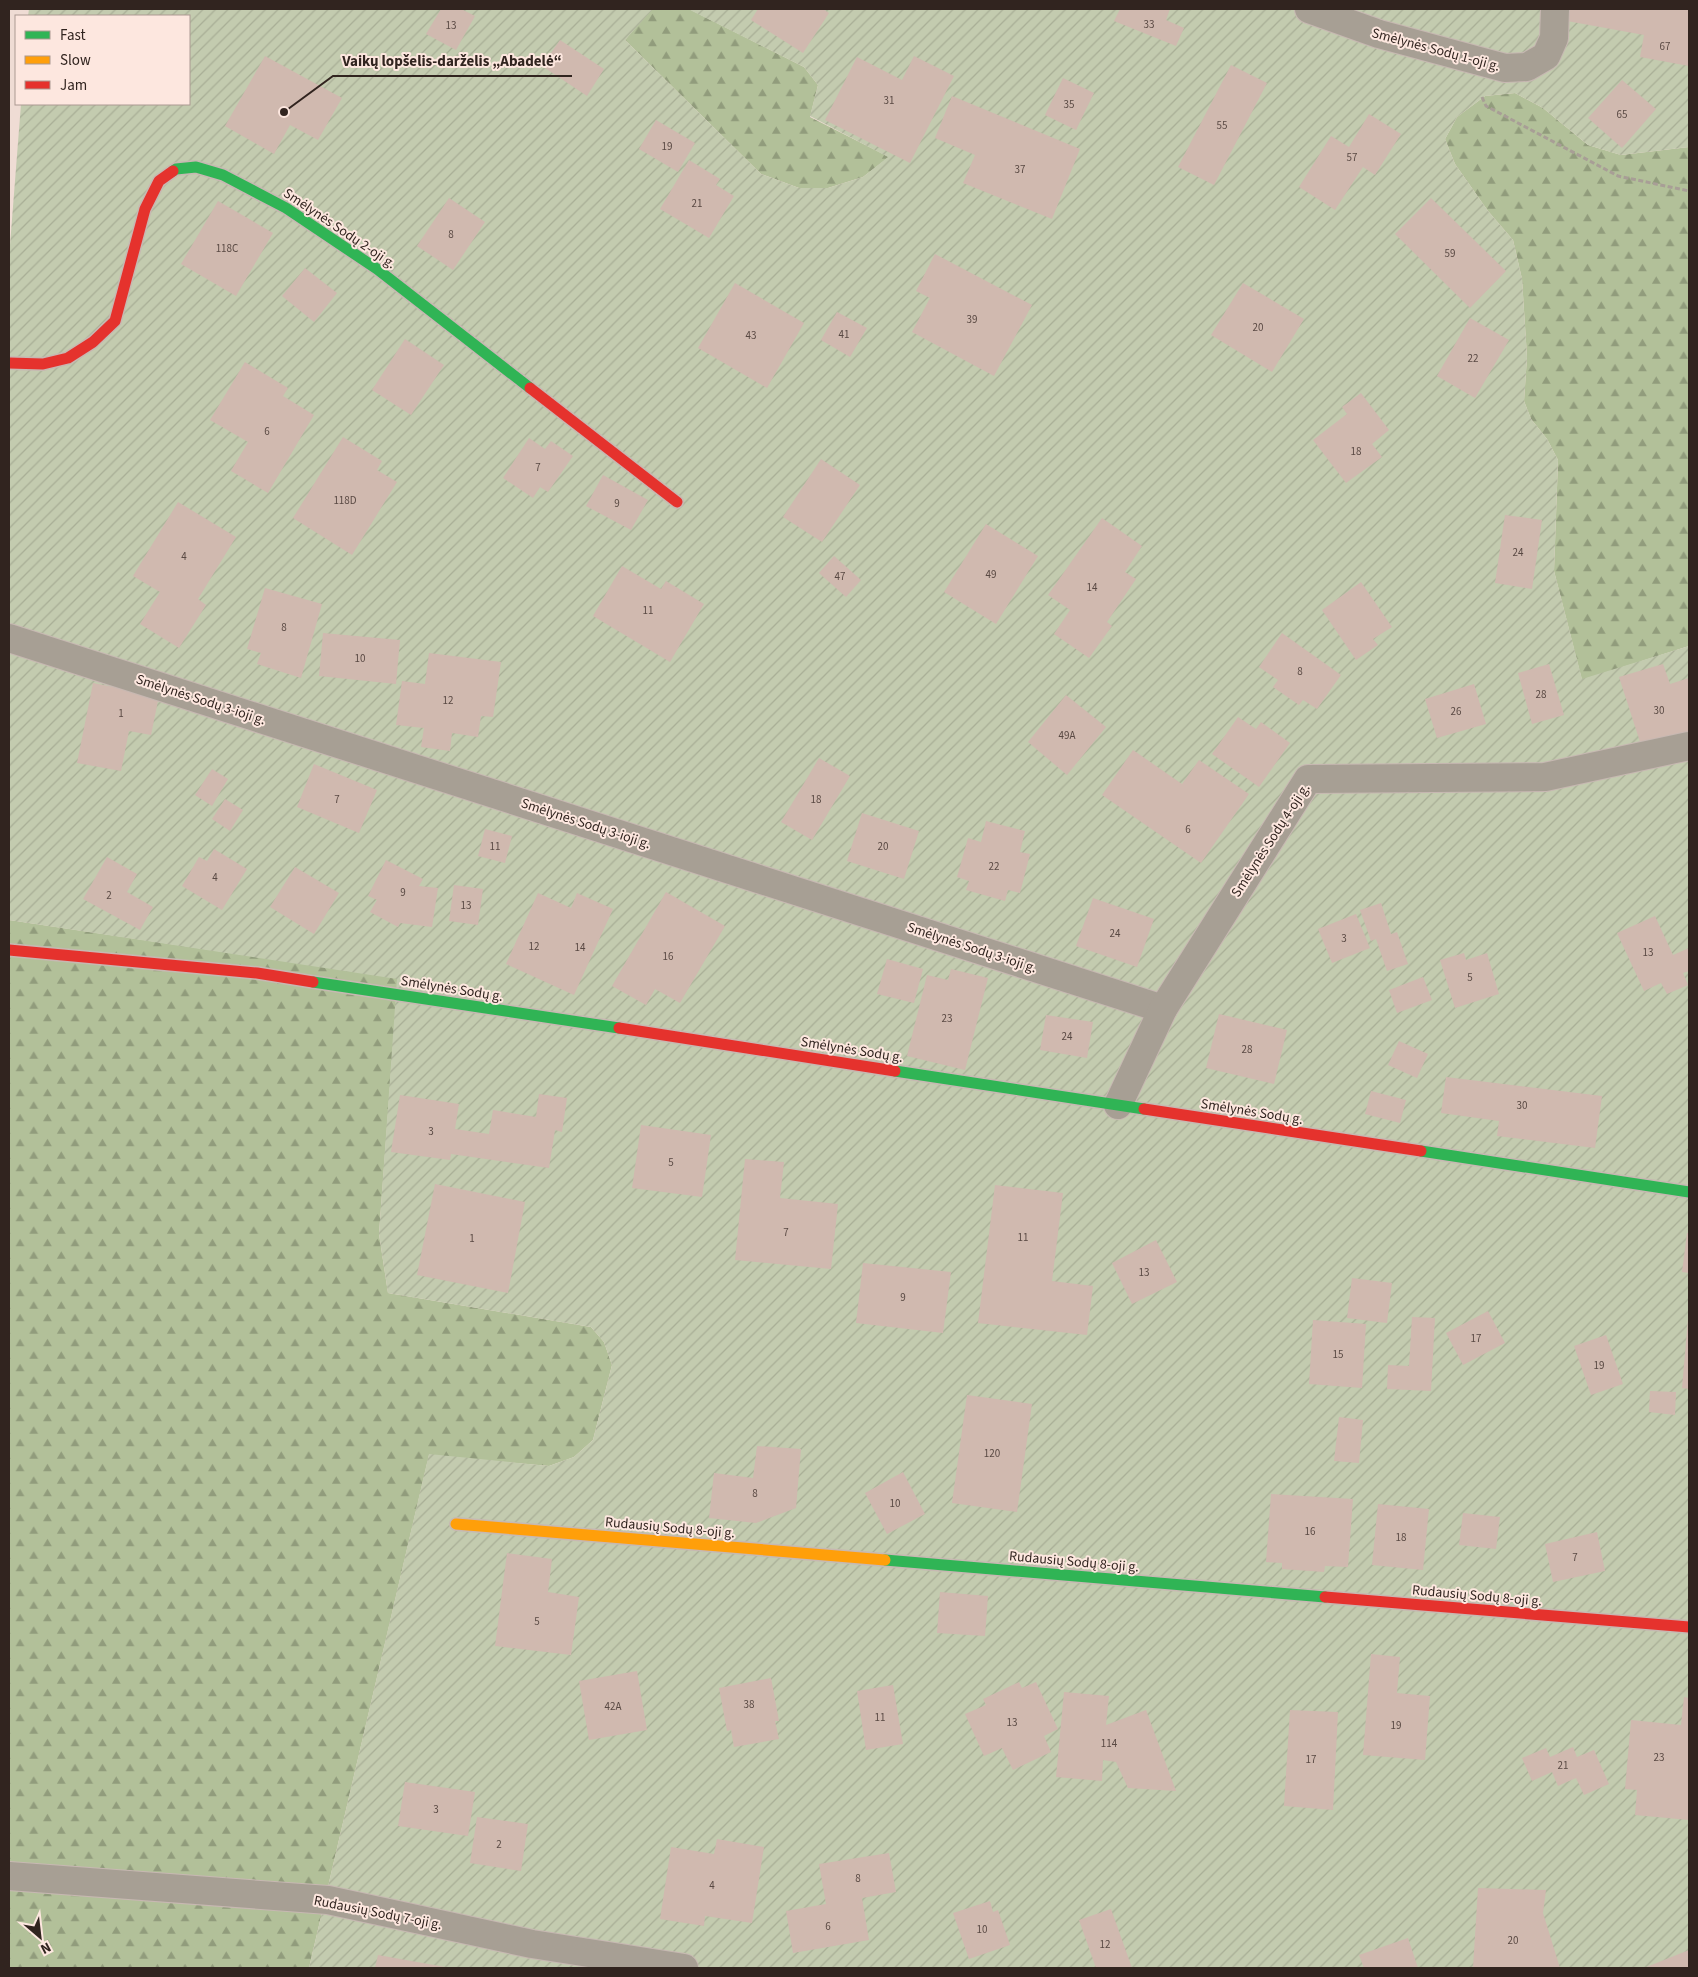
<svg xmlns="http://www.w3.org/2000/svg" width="1698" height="1977" viewBox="0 0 1698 1977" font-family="'Source Sans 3',sans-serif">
<defs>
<pattern id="forest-firs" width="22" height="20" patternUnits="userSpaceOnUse" patternTransform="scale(1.25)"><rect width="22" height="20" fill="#b2c099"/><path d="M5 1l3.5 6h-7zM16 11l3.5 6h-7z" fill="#919c7c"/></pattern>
<pattern id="garden-furrows" width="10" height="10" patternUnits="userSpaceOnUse" patternTransform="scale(1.25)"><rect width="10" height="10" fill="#c3cbaf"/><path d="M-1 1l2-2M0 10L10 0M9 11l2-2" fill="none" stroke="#a8ae96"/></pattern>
</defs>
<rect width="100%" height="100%" fill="#efdcd4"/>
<g fill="url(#forest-firs)">
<path d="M651,9h38l115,58 14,18 -8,32 79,40 -26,20 -35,11h-29l-38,-14 -136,-134z"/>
<path d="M1515,93l28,15 45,37 33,10 68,-8v499l-107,34 -28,-109 4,-111 -11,-21 -16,-20 -7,-18 3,-44 -5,-78 -9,-39 -25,-29 -33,-47 -10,-25 12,-22 28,-21z"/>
<path d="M9,920l389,58 -19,256 9,59 203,34 13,15 8,23 -19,75 -19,17 -25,9 -120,-11 -120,513h-300z"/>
</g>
<path fill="url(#garden-furrows)" d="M29,9h624l-28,31 136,134 38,14h29l35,-11 25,-20 -78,-41 8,-31 -14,-18 -116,-58h1001v138l-68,8 -33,-10 -45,-37 -28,-15 -30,3 -28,21 -12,22 10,25 33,47 25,29 9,39 5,78 -3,44 7,18 16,20 11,21 -4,111 28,108 107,-33v1322h-1380l120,-514 120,12 25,-9 19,-17 19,-75 -8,-23 -13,-15 -203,-34 -9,-59 18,-255 -388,-59v-662l12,-154h168v-88h-161z"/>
<g fill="#d0b9af">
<path d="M441,9h20l14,7 -19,34 -30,-16z"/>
<path d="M758,9h65l6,4 -26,40 -52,-33z"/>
<path d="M1120,9h50l-4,11 18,8 -8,18 -62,-25z"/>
<path d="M1569,9h120v57l-49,-9 4,-22 -77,-14z"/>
<path d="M560,40l44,29 -17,27 -45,-30z"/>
<path d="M265,56l77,42 -24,42 -28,-15 -16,29 -49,-28z"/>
<path d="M914,56l40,20 -44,87 -85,-43 32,-63 45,23z"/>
<path d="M1231,65l36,18 -53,102 -36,-18z"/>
<path d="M1063,78l31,15 -18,37 -31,-15z"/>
<path d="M1622,80l34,29 -34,39 -34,-30z"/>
<path d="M952,96l128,53 -28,70 -89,-36 12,-28 -40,-17z"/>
<path d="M1369,114l32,20 -26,41 -12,-8 -28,43 -36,-23 32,-51 18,11z"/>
<path d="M656,120l39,23 -17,29 -39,-23z"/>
<path d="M689,160l31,19 -4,6 18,11 -25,42 -49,-29z"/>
<path d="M449,198l36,24 -32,48 -36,-24z"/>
<path d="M1431,198l75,73 -36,37 -75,-74z"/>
<path d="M218,201l55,32 -37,63 -55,-32z"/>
<path d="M935,254l97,51 -38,71 -82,-44 18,-34 -14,-7z"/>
<path d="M305,268l32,25 -23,29 -32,-26z"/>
<path d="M735,283l69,40 -37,65 -69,-40z"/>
<path d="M1243,283l61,36 -32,53 -61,-37z"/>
<path d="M837,312l30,16 -17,29 -29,-17z"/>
<path d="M1470,318l39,22 -34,58 -38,-22z"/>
<path d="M405,339l39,26 -33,50 -39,-25z"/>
<path d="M245,362l43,26 -5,8 31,19 -46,78 -37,-22 17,-29 -38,-22z"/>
<path d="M1361,393l28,37 -17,14 10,13 -36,26 -33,-43 34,-26 -5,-7z"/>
<path d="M343,437l39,24 -5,9 20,12 -45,73 -59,-37z"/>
<path d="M529,438l16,11 6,-8 22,15 -25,36 -8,-5 -7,11 -30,-20z"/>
<path d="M821,459l39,26 -38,57 -39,-25z"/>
<path d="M603,475l45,25 -17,30 -45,-24z"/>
<path d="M178,502l58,35 -38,62 8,6 -27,43 -39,-24 20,-32 -27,-16z"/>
<path d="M1505,515l37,5 -10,69 -37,-6z"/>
<path d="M1102,518l40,28 -17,26 11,7 -29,43 5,4 -23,32 -35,-24 16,-24 -22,-15z"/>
<path d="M986,524l52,32 -42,68 -52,-32z"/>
<path d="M834,556l27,24 -15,17 -27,-24z"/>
<path d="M622,566l39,23 5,-8 38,23 -34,58 -77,-46z"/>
<path d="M1361,582l31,45 -19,12 5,6 -22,15 -34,-50z"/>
<path d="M265,588l57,16 -21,74 -44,-14 4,-11 -14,-4z"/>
<path d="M323,633l77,7 -4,44 -77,-8z"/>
<path d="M1282,633l59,42 -24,34 -14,-9 -4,5 -26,-18 5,-7 -19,-13z"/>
<path d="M429,653l72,9 -8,55 -12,-1 -3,21 -26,-4 -2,18 -29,-4 3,-19 -28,-3 6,-44 23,3z"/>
<path d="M1549,664l15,51 -32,9 -14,-51z"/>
<path d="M1663,664l7,20 19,-6v58l-46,15 -24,-74z"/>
<path d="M93,683l66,13 -8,39 -22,-4 -8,40 -44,-8z"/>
<path d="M1474,684l12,40 -49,14 -12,-39z"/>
<path d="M1066,695l40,32 -39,48 -39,-33z"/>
<path d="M1238,717l18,12 5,-7 29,21 -31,44 -47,-33z"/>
<path d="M1133,750l49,34 17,-24 50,34 -48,69 -99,-68z"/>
<path d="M819,758l31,18 -38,64 -31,-18z"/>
<path d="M314,764l63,26 -18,43 -62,-26z"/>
<path d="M212,769l16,10 -16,27 -17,-11z"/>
<path d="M225,799l18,11 -13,21 -18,-12z"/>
<path d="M862,813l57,18 -15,48 -57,-18z"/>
<path d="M986,821l39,10 -5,21 10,2 -10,39 -12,-3 -3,11 -39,-11 3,-9 -12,-4 11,-39 13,4z"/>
<path d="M485,829l27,7 -7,27 -27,-7z"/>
<path d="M214,849l33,20 -25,41 -40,-24 17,-29 8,4z"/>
<path d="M107,857l30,17 -10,18 26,15 -13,23 -57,-31z"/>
<path d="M386,860l37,19 -4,7 19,2 -6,39 -32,-4 -2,4 -28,-15 7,-12 -9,-4z"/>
<path d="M295,867l44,26 -25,41 -44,-27z"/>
<path d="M454,885l29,4 -5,36 -29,-4z"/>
<path d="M666,892l59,34 -45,77 -25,-14 -9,16 -34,-19z"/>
<path d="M538,893l33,15 6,-15 36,16 -39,86 -68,-31z"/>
<path d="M1093,898l61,21 -17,48 -61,-21z"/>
<path d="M1381,903l10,31 6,-2 11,32 -21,7 -11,-32 -5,2 -11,-31z"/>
<path d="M1356,914l14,34 -38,15 -14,-34z"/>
<path d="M1655,916l18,39 16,-7v23l-6,2 5,12 -21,9 -6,-11 -17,8 -27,-58z"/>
<path d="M1464,953l2,7 21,-7 12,41 -44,14 -15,-48z"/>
<path d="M887,959l36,10 -9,34 -37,-9z"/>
<path d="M951,969l37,9 -23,92 -58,-14 20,-81 21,5z"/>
<path d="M1423,977l9,23 -35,13 -8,-23z"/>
<path d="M1219,1014l68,16 -13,54 -68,-16z"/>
<path d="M1046,1015l47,7 -6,36 -47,-8z"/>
<path d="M1399,1041l29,13 -11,24 -29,-13z"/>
<path d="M1446,1077l156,19 -7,52 -98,-12 2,-15 -58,-8z"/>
<path d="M1371,1091l35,9 -6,23 -35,-9z"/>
<path d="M539,1094l28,4 -5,34 -7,-2 -6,38 -98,-14 -1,6 -59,-8 9,-57 59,9 -4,25 34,5 4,-24 43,7z"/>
<path d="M641,1125l70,10 -9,62 -70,-9z"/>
<path d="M745,1159l39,3 -4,36 58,6 -7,65 -96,-9z"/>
<path d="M435,1184l90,18 -17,91 -91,-18z"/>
<path d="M995,1185l68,8 -11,88 41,5 -6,49 -109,-12z"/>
<path d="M1687,1233h2v40l-7,-1z"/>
<path d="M1156,1240l21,42 -45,22 -20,-41z"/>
<path d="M863,1263l88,9 -8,61 -87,-10z"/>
<path d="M1352,1278l40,5 -5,40 -40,-5z"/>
<path d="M1488,1311l17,32 -42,22 -17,-32z"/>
<path d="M1412,1317l23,1 -4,73 -44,-2 1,-24 21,1z"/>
<path d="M1688,1319h1v70l-7,-1z"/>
<path d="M1313,1320l53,4 -4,64 -53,-4z"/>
<path d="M1606,1335l17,49 -32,11 -17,-49z"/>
<path d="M1650,1391l26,1 -1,23 -26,-3z"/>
<path d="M967,1395l65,9 -15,108 -65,-9z"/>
<path d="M1339,1417l24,3 -4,43 -25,-2z"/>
<path d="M757,1446l44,3 -5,59 -40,15 -47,-5 5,-45 39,5z"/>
<path d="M903,1472l22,42 -38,20 -22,-41z"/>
<path d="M1271,1494l82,5 -5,68 -23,-1 -1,6 -42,-3v-6l-16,-1z"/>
<path d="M1378,1504l51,5 -6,61 -51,-5z"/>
<path d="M1463,1513l37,4 -4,32 -37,-4z"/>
<path d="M1597,1532l8,39 -52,11 -8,-38z"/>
<path d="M507,1553l45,6 -4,33 31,5 -8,58 -76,-9z"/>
<path d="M940,1592l48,4 -3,40 -48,-3z"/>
<path d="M1371,1654l29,3 -3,36 33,3 -5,64 -62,-5z"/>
<path d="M637,1671l10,59 -58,10 -10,-59z"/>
<path d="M771,1678l8,43h-4l4,18 -45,8 -3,-17 -4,1 -8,-43z"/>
<path d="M1019,1682l3,6 14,-6 22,47 -14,7 7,16 -38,18 -11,-22 -18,8 -19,-42 21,-9 -3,-6z"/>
<path d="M893,1685l10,59 -37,6 -9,-59z"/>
<path d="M1064,1692l45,4 -3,29 40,-15 30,81 -48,-3 -12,-26 -13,-2 -1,21 -46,-4z"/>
<path d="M1684,1697l5,1v122l-54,-5 2,-25 -12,-1 6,-69 50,5z"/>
<path d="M1290,1710l48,2 -5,98 -49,-4z"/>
<path d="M1573,1747l4,10 17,-7 15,34 -25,11 -8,-17 -18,8 -6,-14 -20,9 -10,-23 24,-10 4,9z"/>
<path d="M405,1782l70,10 -7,44 -70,-10z"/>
<path d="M477,1817l51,7 -7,47 -51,-8z"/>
<path d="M717,1839l47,8 -12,76 -47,-7 -1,10 -44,-7 11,-72 43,7z"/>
<path d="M889,1853l7,39 -34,6 7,42 -76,13 -7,-42 40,-7 -7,-40z"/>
<path d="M1478,1888l68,2 -3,23 17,55h-87z"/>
<path d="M990,1901l3,11 5,-2 12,35 -41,14 -16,-46z"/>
<path d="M1111,1909l21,59h-36l-17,-48z"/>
<path d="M1408,1938l10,30h-54l-5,-13z"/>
<path d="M1689,1950v18h-45z"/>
<path d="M378,1955l67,12v1h-70z"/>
</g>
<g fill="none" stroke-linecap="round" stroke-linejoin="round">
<defs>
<g id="street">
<path d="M1309,9l70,25 126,34 22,-1 19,-11 8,-18 1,-29"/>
<path d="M9,638l1154,371"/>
<path d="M1118,1105l45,-96 145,-230 237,-2 144,-31"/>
<path d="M9,1876l319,24 204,44 152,24"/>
</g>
<g id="fast">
<path d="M173,171l3,-2 20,-2 27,8 63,33 91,61 153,119"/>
<path d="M313,982l306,46"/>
<path d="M895,1071l249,38"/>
<path d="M1421,1151l268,41"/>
<path d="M885,1560l440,37"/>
</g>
<path id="slow" d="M456,1524l429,36"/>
<g id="jam">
<path d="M9,363l34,1 25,-6 25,-16 22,-21 30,-112 14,-28 14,-10"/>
<path d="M530,388l147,114"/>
<path d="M9,950l248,23 56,9"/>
<path d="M619,1028l276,43"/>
<path d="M1144,1109l277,42"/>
<path d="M1325,1597l364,30"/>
</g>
</defs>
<use href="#street" stroke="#c7b8b2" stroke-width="30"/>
<use href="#fast" stroke="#c7b8b2" stroke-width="14"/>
<use href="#slow" stroke="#c7b8b2" stroke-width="14"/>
<use href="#jam" stroke="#c7b8b2" stroke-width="14"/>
<path stroke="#a89e96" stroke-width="3" stroke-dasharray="5 2.5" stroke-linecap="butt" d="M1482,97l4,9 132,70 71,15"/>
<use href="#street" stroke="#a79f94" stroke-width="28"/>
<use href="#fast" stroke="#30b455" stroke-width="11"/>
<use href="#slow" stroke="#ff9f0a" stroke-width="11"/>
<use href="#jam" stroke="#e5322d" stroke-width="11"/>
</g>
<g text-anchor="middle" stroke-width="4" stroke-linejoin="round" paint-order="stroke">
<g font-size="11" fill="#594943">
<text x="1149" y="28">33</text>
<text x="451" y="29">13</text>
<text x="1665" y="50">67</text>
<text x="889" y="104">31</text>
<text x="1069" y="108">35</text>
<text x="1622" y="118">65</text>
<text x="1222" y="129">55</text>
<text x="667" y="150">19</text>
<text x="1352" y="161">57</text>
<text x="1020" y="173">37</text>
<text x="697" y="207">21</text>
<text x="451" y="238">8</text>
<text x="227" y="252">118C</text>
<text x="1450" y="257">59</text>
<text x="972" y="323">39</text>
<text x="1258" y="331">20</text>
<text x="844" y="338">41</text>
<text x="751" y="339">43</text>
<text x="1473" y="362">22</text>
<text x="267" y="435">6</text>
<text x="1356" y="455">18</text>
<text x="538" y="471">7</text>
<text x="345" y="504">118D</text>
<text x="617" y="507">9</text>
<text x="1518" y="556">24</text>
<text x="184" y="560">4</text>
<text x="991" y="578">49</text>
<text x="840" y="580">47</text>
<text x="1092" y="591">14</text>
<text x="648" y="614">11</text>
<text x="284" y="631">8</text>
<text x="360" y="662">10</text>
<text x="1300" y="675">8</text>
<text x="1541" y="698">28</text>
<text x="448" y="704">12</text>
<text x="1659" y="714">30</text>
<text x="1456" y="715">26</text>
<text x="121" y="717">1</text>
<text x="1067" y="739">49A</text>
<text x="337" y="803">7</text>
<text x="816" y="803">18</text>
<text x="1188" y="833">6</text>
<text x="495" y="850">11</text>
<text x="883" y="850">20</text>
<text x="994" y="870">22</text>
<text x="215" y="881">4</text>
<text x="403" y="896">9</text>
<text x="109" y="899">2</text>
<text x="466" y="909">13</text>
<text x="1115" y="937">24</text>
<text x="1344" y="942">3</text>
<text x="534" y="950">12</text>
<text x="580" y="951">14</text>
<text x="1648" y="956">13</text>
<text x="668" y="960">16</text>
<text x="1470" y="981">5</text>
<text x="947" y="1022">23</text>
<text x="1067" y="1040">24</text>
<text x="1247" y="1053">28</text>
<text x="1522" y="1109">30</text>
<text x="431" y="1135">3</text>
<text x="671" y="1166">5</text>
<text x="786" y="1236">7</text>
<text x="1023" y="1241">11</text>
<text x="472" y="1242">1</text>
<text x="1144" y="1276">13</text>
<text x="903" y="1301">9</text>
<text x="1476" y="1342">17</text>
<text x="1338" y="1358">15</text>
<text x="1599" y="1369">19</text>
<text x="992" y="1457">120</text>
<text x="755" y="1497">8</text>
<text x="895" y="1507">10</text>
<text x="1310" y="1535">16</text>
<text x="1401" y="1541">18</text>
<text x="1575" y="1561">7</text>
<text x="537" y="1625">5</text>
<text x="749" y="1708">38</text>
<text x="613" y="1710">42A</text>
<text x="880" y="1721">11</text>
<text x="1012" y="1726">13</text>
<text x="1396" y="1729">19</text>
<text x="1109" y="1747">114</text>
<text x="1659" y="1761">23</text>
<text x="1311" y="1763">17</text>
<text x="1563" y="1769">21</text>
<text x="436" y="1813">3</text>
<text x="499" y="1848">2</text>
<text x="858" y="1882">8</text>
<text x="712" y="1889">4</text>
<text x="828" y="1930">6</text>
<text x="982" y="1933">10</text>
<text x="1513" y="1944">20</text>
<text x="1105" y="1948">12</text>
</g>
<g font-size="14" fill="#31241f" stroke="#fde7df">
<text transform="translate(1436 49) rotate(15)" y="5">Smėlynės Sodų 1-oji g.</text>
<text transform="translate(340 228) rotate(34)" y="5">Smėlynės Sodų 2-oji g.</text>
<text transform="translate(201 699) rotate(18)" y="5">Smėlynės Sodų 3-ioji g.</text>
<text transform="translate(586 823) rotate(18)" y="5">Smėlynės Sodų 3-ioji g.</text>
<text transform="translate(1270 840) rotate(-57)" y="5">Smėlynės Sodų 4-oji g.</text>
<text transform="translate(972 947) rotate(18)" y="5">Smėlynės Sodų 3-ioji g.</text>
<text transform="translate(452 988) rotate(9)" y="5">Smėlynės Sodų g.</text>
<text transform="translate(852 1049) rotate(9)" y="5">Smėlynės Sodų g.</text>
<text transform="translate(1252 1111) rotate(9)" y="5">Smėlynės Sodų g.</text>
<text transform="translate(670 1527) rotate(5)" y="5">Rudausių Sodų 8-oji g.</text>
<text transform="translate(1074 1561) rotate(5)" y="5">Rudausių Sodų 8-oji g.</text>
<text transform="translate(1477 1595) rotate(5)" y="5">Rudausių Sodų 8-oji g.</text>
<text transform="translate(378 1912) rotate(11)" y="5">Rudausių Sodų 7-oji g.</text>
</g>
</g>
<path fill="none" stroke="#31241f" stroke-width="2" d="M284 112L333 76H572"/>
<circle fill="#31241f" stroke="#fde7df" stroke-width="2" cx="284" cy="112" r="5"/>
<g font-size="15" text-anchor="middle" font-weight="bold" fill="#31241f" stroke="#fde7df" stroke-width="4" stroke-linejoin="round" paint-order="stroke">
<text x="452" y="66">Vaikų lopšelis-darželis „Abadelė“</text>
</g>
<rect width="1698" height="1977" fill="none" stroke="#31241f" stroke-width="20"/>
<rect x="15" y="15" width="175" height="90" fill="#fde7df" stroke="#ab9992"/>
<rect x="25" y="31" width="25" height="8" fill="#30b455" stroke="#ab9992"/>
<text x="60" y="40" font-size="15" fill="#31241f">Fast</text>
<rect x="25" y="56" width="25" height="8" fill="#ff9f0a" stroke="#ab9992"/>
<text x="60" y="65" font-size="15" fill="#31241f">Slow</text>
<rect x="25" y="81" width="25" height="8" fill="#e5322d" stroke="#ab9992"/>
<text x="60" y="90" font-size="15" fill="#31241f">Jam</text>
<g transform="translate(40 1937) rotate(152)" stroke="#fde7df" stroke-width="4" paint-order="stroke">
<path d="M0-4L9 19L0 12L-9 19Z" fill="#31241f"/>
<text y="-8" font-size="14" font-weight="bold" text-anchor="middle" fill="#31241f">N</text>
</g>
</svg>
